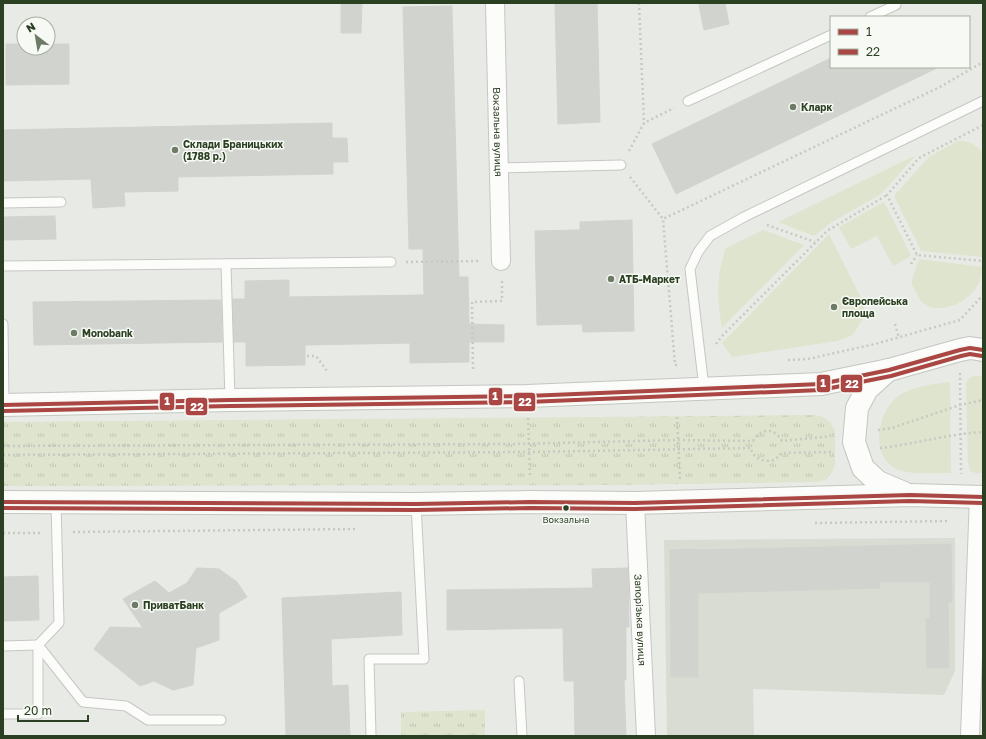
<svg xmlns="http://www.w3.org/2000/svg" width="986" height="739" viewBox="0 0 986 739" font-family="'Golos Text',sans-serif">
<defs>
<pattern id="park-tufts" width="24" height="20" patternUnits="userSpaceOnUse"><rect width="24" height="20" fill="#dee4ce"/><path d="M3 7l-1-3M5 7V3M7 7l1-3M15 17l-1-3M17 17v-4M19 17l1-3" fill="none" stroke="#bfc5b1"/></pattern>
</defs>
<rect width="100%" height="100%" fill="#e8ebe5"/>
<path fill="#d8dcd3" d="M955,538v133l-11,24 -191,-6 1,47h-87l-3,-196z"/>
<g fill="#dee4ce">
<path d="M958,141l11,1 11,7 3,11v97l-62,-6 -27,-55 35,-39z"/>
<path d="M916,155l-35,39 -49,28 -18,14 -36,-14z"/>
<path d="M884,202l27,53 -3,3 -15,8 -16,-30 -26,13 -12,-22z"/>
<path d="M763,230l41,15 -82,83c-5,-27 -6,-54 4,-80z"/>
<path d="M829,234l33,66 3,15 -12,20 -16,6 -105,16 -10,-14z"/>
<path d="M919,259l63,8c-1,5 -1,13 -4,18 -12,21 -51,36 -62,7 -1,-2 -4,-6 -4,-9 0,-7 5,-17 7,-24z"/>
<path d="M983,376v97h-8l-5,-2 -2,-8 -2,-79c3,-9 9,-8 17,-8z"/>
<path d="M950,382l1,91c-13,0 -44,2 -55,-4 -26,-14 -19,-55 1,-72 15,-11 36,-13 53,-15z"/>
</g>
<g fill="url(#park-tufts)">
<path d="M815,415l8,2 8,6 4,8v34l-3,7 -5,7 -10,3 -205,3 -609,1v-64z"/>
<path d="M485,710v26h-84v-24z"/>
</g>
<g fill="#d1d4ce" stroke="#d1d4ce">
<path d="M341,3h21l-1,30h-20z"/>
<path d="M555,3h42l3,119 -42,2z"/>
<path d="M710,3h15l4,21 -25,6 -5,-25z"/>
<path d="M452,6l7,271h9l1,47 35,1v17h-35v20l-59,1v-20l-105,2v20l-59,1v-24h-12l-1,-43h12v-18l44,-1v17l135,-2 -1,-46h-14l-6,-242z"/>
<path d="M6,44h18v4h24v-4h21v40l-63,1z"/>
<path d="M831,58v9h108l-263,127 -24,-50z"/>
<path d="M332,123v15h15l1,24h-15v12l-155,3v14l-54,1 1,14 -32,2 -2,-29 -88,2v-51z"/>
<path d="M55,216l1,23 -53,1v-23z"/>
<path d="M632,220l2,111 -51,1 -1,-8 -45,1 -2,-94 45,-1v-8z"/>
<path d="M221,300l1,42 -188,3 -1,-43z"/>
<path d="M951,544l1,58h-4l1,66h-22l-1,-49h4v-37h-51l1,6 -182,5v84h-27l-1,-127 27,-1v1z"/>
<path d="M197,568l22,1 18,13 10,15 -28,16v27l-23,8 -3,37 -20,5 -19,-9 -14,5 -46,-37 16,-22 33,1 -20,-29 32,-18 14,12 18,-10z"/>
<path d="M628,568l1,59h-3v53h-2l2,56h-51l-1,-55h-10l-1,-53 -116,2v-40l146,-2 -1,-19z"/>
<path d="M38,576l1,44 -36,1v-44z"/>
<path d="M401,592l1,43 -71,4 1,47 16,-1 2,51h-64l-4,-138z"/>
</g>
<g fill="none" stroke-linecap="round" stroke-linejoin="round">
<defs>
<g id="service">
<path d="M870,17l26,-12v-2"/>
<path d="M688,101l143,-66"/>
<path d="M499,168l122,-3"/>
<path d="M3,203l58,-1"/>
<path d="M226,264l4,136"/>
<path d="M3,266l388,-4"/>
<path d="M3,324l1,81"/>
<path d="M704,388l-14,-119 8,-17 12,-16 34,-19 239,-116"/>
<path d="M38,645l45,57 43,4 22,14h73"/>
<path d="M3,646l35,-1"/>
<path d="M519,681l3,55"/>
<path d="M3,714h35v-69l21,-22 -3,-121"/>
<path d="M371,736l-2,-77h55l-8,-155"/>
</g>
<g id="minor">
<path id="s1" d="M495,3l6,258"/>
<path id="s2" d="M635,503l11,233"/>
<path d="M970,736l9,-240"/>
</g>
<g id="secondary">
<path d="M888,370l-21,19 -10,19 -3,34 9,26 15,14 26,11"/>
<path d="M3,405l227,-5 297,-4 294,-12 68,-14 71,-20 10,-2 13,2"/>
<path d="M3,502l413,2 114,-2 105,1 275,-8 73,2"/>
</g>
</defs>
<use href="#service" stroke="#c5c8c2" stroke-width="11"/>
<use href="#minor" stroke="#c5c8c2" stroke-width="20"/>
<use href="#secondary" stroke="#c3c7bf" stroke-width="24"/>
<g stroke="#c5cbc1" stroke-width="2.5" stroke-dasharray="2 3" stroke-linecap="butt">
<path d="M639,3l5,120"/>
<path d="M983,125l-64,33 -32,37 30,60 66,6"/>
<path d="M629,151l15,-28 30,-15"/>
<path d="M630,177l33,42"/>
<path d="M767,225l48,17"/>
<path d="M406,262l75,-1"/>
<path d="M911,264l6,-9"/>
<path d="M895,324l4,14"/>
<path d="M716,344l6,-8 105,-105 60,-36"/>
<path d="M307,356h9l11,15"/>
<path d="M788,360l20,-1 67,-15 85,-24 23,-25"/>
<path d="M677,365h-2l-12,-146 277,-132 43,-25"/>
<path d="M473,369l-1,-67 30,-1v-20"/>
<path d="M960,373l1,101"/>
<path d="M677,417l3,62"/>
<path d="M528,418l2,59"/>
<path d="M878,430l14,-2 68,-23 23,-5"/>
<path d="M3,446l509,-2 166,-4 75,1c8,-13 21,-14 29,0l49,-5"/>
<path d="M880,448c35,-4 68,-14 103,-16"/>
<path d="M3,455l526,-3 222,-4c1,10 14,15 23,12 3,-2 5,-4 7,-7l52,-1"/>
<path d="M815,523l135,-2"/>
<path d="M73,532l285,-3"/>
<path d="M3,533h37"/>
</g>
<use href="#service" stroke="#fcfcfb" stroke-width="9"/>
<use href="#minor" stroke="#fcfcfb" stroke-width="18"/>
<use href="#secondary" stroke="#fcfcfb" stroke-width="22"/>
<defs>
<g id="bus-1">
<path d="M3,405l227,-5 297,-4 294,-12 68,-14 71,-20 10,-2 13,2"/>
<path d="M3,502l413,2 114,-2 105,1 275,-8 73,2"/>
</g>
<g id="bus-2">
<path d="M3,411l227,-5 297,-4 294,-12 70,-14 70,-20 9,-2 12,2"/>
<path d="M3,508l413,2 114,-2 105,1 275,-8 73,2"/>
</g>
</defs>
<use href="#bus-1" stroke="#f7faf4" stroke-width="7"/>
<use href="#bus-2" stroke="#f7faf4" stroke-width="7"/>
<use href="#bus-1" stroke="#aa4643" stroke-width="4"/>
<use href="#bus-2" stroke="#aa4643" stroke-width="4"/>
</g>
<g fill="#6d7b66" stroke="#f7faf4" stroke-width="1.5">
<circle cx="793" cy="107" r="4"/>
<circle cx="175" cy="150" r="4"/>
<circle cx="611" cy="279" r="4"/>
<circle cx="834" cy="307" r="4"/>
<circle cx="74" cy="333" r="4"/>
<circle cx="135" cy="605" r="4"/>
</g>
<circle fill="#2b3f22" stroke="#f7faf4" stroke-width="1.5" cx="566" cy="508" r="3.5"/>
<g text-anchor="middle" stroke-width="3" stroke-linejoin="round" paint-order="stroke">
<g font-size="9" fill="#2b3f22" stroke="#f7faf4">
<text x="566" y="523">Вокзальна</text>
</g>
<g font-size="10" font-weight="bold" fill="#2b3f22" stroke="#f7faf4" text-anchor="start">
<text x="801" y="111">Кларк</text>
<text x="183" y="148">Склади Браницьких<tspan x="183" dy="12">(1788 р.)</tspan></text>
<text x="619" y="283">АТБ-Маркет</text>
<text x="842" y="305">Європейська<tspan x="842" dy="12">площа</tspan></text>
<text x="82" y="337">Monobank</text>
<text x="143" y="609">ПриватБанк</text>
</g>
<g font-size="10" fill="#2b3f22" stroke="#f7faf4">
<text dy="4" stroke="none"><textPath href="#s1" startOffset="129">Вокзальна вулиця</textPath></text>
<text dy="4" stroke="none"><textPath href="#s2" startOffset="117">Запорізька вулиця</textPath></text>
</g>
</g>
<g stroke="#f7faf4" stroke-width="1.5">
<rect x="816" y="374" width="15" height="19" rx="4" fill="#aa4643"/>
<rect x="840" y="374" width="23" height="19" rx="4" fill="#aa4643"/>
<rect x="488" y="387" width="15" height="19" rx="4" fill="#aa4643"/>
<rect x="159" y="392" width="16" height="19" rx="4" fill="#aa4643"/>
<rect x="513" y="392" width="23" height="20" rx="4" fill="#aa4643"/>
<rect x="185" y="397" width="23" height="19" rx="4" fill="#aa4643"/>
</g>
<g font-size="11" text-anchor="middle" font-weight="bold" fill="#fff">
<text x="823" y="387">1</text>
<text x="852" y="388">22</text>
<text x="495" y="400">1</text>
<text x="167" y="405">1</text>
<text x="525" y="406">22</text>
<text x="197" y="411">22</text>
</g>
<rect width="986" height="739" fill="none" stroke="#2b3f22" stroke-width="8"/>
<rect x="830" y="16" width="140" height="52" fill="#f7faf4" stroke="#a5afa0"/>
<rect x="838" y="29" width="20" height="6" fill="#aa4643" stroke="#a5afa0"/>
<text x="866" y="36" font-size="12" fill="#2b3f22">1</text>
<rect x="838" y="49" width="20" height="6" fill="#aa4643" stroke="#a5afa0"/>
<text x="866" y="56" font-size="12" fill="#2b3f22">22</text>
<g transform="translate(36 36) rotate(329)"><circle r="19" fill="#f7faf4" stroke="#a5afa0"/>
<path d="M0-3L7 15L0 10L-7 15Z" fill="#6d7b66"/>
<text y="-6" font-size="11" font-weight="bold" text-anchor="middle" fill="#2b3f22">N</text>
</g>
<path d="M18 715v6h70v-6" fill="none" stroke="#2b3f22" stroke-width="2"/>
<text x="24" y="715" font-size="12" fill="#2b3f22" stroke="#f7faf4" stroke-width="3" paint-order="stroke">20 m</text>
</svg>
